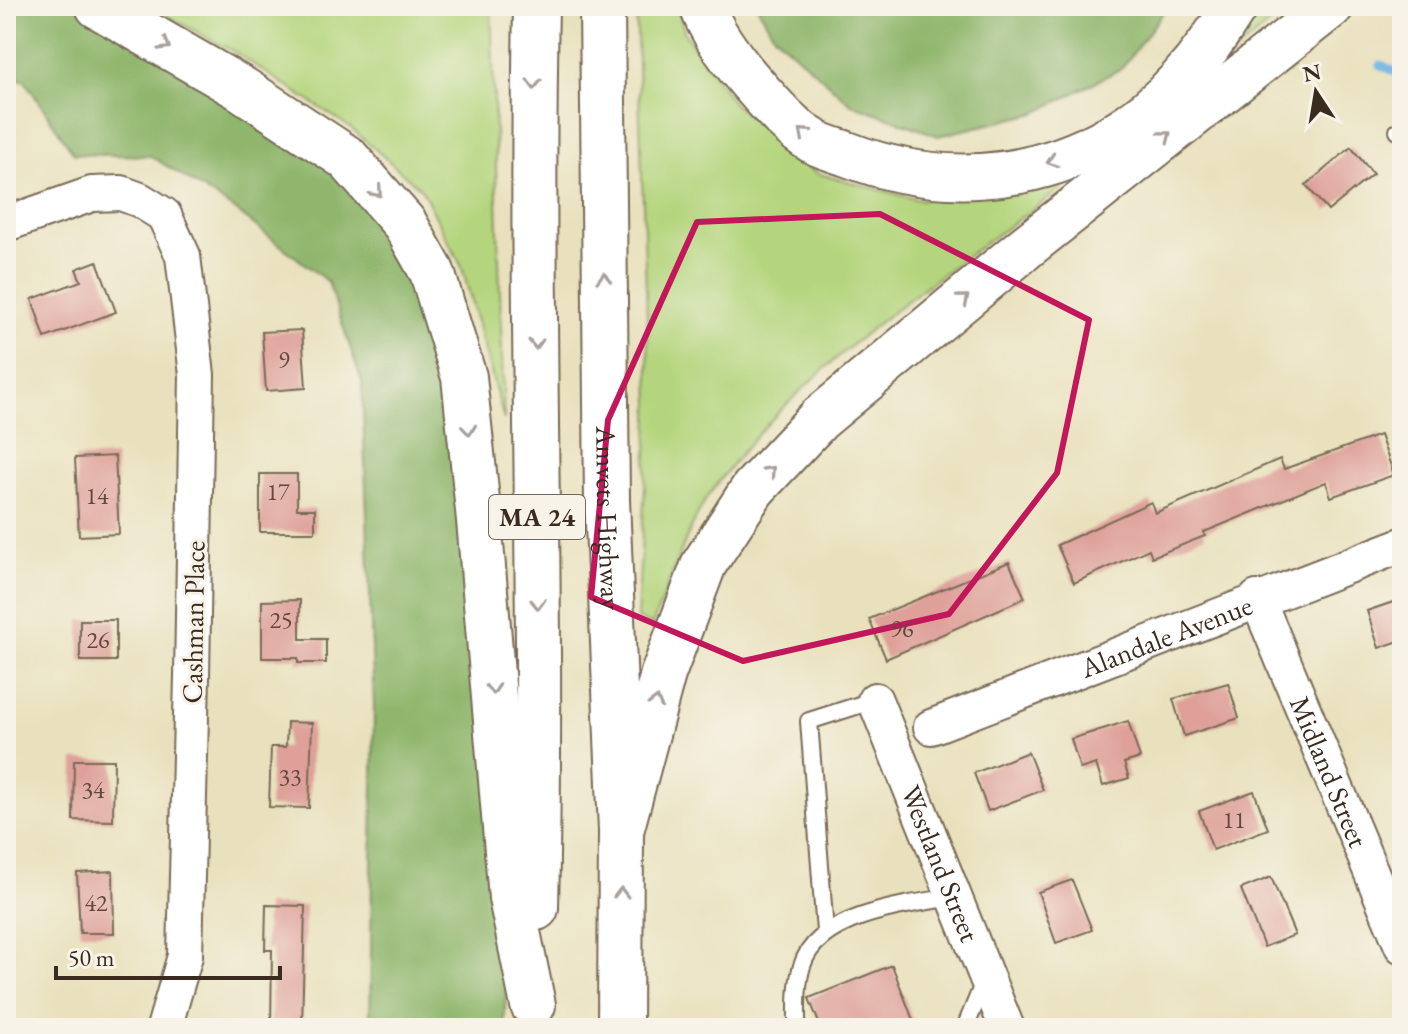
<svg xmlns="http://www.w3.org/2000/svg" width="1408" height="1034" viewBox="0 0 1408 1034" font-family="'EB Garamond',serif">
<rect width="100%" height="100%" fill="#f7f3e8"/>
<filter id="ink" filterUnits="userSpaceOnUse"><feTurbulence type="fractalNoise" baseFrequency=".0125" numOctaves="2"/><feDisplacementMap in="SourceGraphic" scale="16" xChannelSelector="R" yChannelSelector="G"/><feConvolveMatrix kernelMatrix="1 2 1 2 8 2 1 2 1" color-interpolation-filters="sRGB"/></filter>
<filter id="wash" filterUnits="userSpaceOnUse"><feTurbulence type="fractalNoise" baseFrequency=".006" numOctaves="4" result="noise"/><feDisplacementMap in="SourceGraphic" scale="32" xChannelSelector="R" yChannelSelector="G"/><feGaussianBlur stdDeviation="1.8" result="paint"/><feColorMatrix in="noise" values="0 0 0 0 0 0 0 0 0 0 0 0 0 0 0 0 0 1.4 0 .05"/><feComposite in="paint" operator="in"/></filter>
<g filter="url(#wash)">
<rect width="100%" height="100%" fill="#e9e1bd"/>
<g fill="#b4d57d" stroke="#78804e" stroke-width="2">
<path d="M148,6h343l13,414 -42,-153 -40,-77 -71,-62 -118,-77z"/>
<path d="M636,6h41l8,28 49,70 82,69 102,27 98,-14 84,-25c-133,97 -296,199 -392,335 -20,30 -41,93 -56,129l-15,-7 13,-215z"/>
<path d="M1248,6h42l-94,79z"/>
</g>
<g fill="#8fb66c" stroke="#657045" stroke-width="2">
<path d="M6,6h92l249,152 85,114 79,626 -7,130h-134l4,-322 -12,-324 -34,-100 -93,-72 -84,-54 -77,-2 -49,-73 -19,-7z"/>
<path d="M757,6h411l-46,62 -86,45 -98,23 -87,-32 -77,-69z"/>
</g>
<g fill="none" stroke-linecap="round" stroke-linejoin="round">
<path stroke="#6bb2e2" stroke-width="9" d="M1381,65l21,10"/>
</g>
<g id="blocks">
<g fill="#dea099">
<path d="M1351,147l22,27 -45,37 -22,-26z"/>
<path d="M97,261l19,51 -71,26 -13,-39 49,-18 -5,-12z"/>
<path d="M302,330l4,58 -40,3 -4,-59z"/>
<path d="M1380,435l14,40 -63,22 -5,-15 -122,50 1,4 -53,21 -3,-8 -75,34 -17,-38 94,-43 4,11 125,-54 4,10z"/>
<path d="M115,456l4,78 -40,2 -4,-78z"/>
<path d="M260,474h37v35h18v23h-55z"/>
<path d="M1009,562l16,36 -139,61 -17,-40z"/>
<path d="M1402,599v41l-23,8 -12,-37z"/>
<path d="M300,600v39h26v24h-28v-5h-36v-57z"/>
<rect x="80" y="620" width="36" height="41"/>
<path d="M1228,683l11,35 -55,18 -11,-37z"/>
<path d="M1128,721l12,37 -16,5 5,15 -26,8 -7,-22 -16,5 -9,-30z"/>
<path d="M287,722l25,1 -3,85 -40,-1 2,-60h15z"/>
<path d="M1028,752l15,38 -55,21 -14,-38z"/>
<path d="M74,760h40l-1,61 -40,-1z"/>
<path d="M1254,791l14,38 -55,21 -14,-39z"/>
<path d="M113,871l1,62h-34l-3,-60z"/>
<path d="M1271,877l24,58 -31,12 -23,-58z"/>
<path d="M1072,880l20,50 -36,13 -18,-51z"/>
<path d="M266,905l39,1 -3,122h-31l1,-78h-7z"/>
<path d="M892,965l24,63h-95l-12,-30z"/>
</g>
</g>
</g>
<g filter="url(#ink)">
<use href="#blocks" fill-opacity="0" stroke="#786a56" stroke-width="2"/>
<g fill="none" stroke-linecap="round" stroke-linejoin="round">
<defs>
<g id="service">
<path d="M1398,131l4,2"/>
<path d="M825,932l-16,-211 66,-21"/>
<path d="M797,1028c0,-20 -1,-43 5,-62 15,-52 107,-62 152,-69"/>
<path d="M965,1028l19,-46"/>
</g>
<g id="minor">
<path d="M6,224l86,-30 29,-1 19,7 24,15 19,41 14,119 -5,301 -7,280 -21,72"/>
<path id="s1" d="M1257,598l145,348"/>
<path id="s2" d="M875,700l132,328"/>
<path id="s3" d="M931,727l471,-182"/>
</g>
<g id="motorway">
<path d="M98,6l144,83 105,69 58,66 27,48 32,105 15,143 32,378 22,107"/>
<path id="s4" d="M602,6l5,494 14,331 -1,197"/>
<path d="M702,6c10,28 30,54 49,76 18,20 39,46 62,59 10,6 23,9 34,13 87,34 181,30 264,-17 54,-31 92,-79 124,-131"/>
<path d="M621,831l42,-157 41,-110 49,-75 66,-70 207,-172 305,-241"/>
<path d="M536,908c7,-301 -6,-602 0,-902"/>
</g>
</defs>
<use href="#service" stroke="#786a56" stroke-width="20"/>
<use href="#minor" stroke="#786a56" stroke-width="38"/>
<use href="#motorway" stroke="#786a56" stroke-width="48"/>
<use href="#service" stroke="#fff" stroke-width="16"/>
<use href="#minor" stroke="#fff" stroke-width="34"/>
<use href="#motorway" stroke="#fff" stroke-width="44"/>
</g>
<defs><path id="oneway-chevron" d="M-2-3.5L2.5 0L-2 3.5" fill="none" stroke-width="1.6" stroke-linecap="round" stroke-linejoin="round" transform="scale(2)"/></defs>
<g stroke="#a79f9a">
<use href="#oneway-chevron" transform="translate(165 45) rotate(30)"/>
<use href="#oneway-chevron" transform="translate(534 84) rotate(91)"/>
<use href="#oneway-chevron" transform="translate(804 133) rotate(-139)"/>
<use href="#oneway-chevron" transform="translate(1166 136) rotate(-38)"/>
<use href="#oneway-chevron" transform="translate(1052 161) rotate(162)"/>
<use href="#oneway-chevron" transform="translate(377 192) rotate(49)"/>
<use href="#oneway-chevron" transform="translate(604 278) rotate(-91)"/>
<use href="#oneway-chevron" transform="translate(964 299) rotate(-40)"/>
<use href="#oneway-chevron" transform="translate(536 344) rotate(89)"/>
<use href="#oneway-chevron" transform="translate(469 430) rotate(84)"/>
<use href="#oneway-chevron" transform="translate(770 471) rotate(-47)"/>
<use href="#oneway-chevron" transform="translate(538 604) rotate(89)"/>
<use href="#oneway-chevron" transform="translate(493 689) rotate(86)"/>
<use href="#oneway-chevron" transform="translate(656 702) rotate(-75)"/>
<use href="#oneway-chevron" transform="translate(621 893) rotate(-90)"/>
</g>
</g>
<path fill="none" stroke="#c2185b" stroke-width="6" stroke-linejoin="round" d="M880,214l209,106 -32,153 -108,141 -206,47 -152,-64 17,-177 89,-198z"/>
<g text-anchor="middle" stroke-width="6" stroke-linejoin="round" paint-order="stroke">
<g font-size="24" fill="#64483d">
<text x="284" y="368">9</text>
<text x="278" y="500">17</text>
<text x="97" y="504">14</text>
<text x="281" y="628">25</text>
<text x="902" y="637">96</text>
<text x="98" y="648">26</text>
<text x="290" y="785">33</text>
<text x="93" y="798">34</text>
<text x="1234" y="828">11</text>
<text x="96" y="911">42</text>
</g>
<rect fill="#f7f3e8" stroke="#73665b" stroke-width="2" x="489" y="495" width="96" height="44" rx="6"/>
<g font-size="26" font-weight="bold" fill="#3b2a1e">
<text x="537" y="526">MA 24</text>
</g>
<g font-size="28" fill="#3b2a1e" stroke="#f7f3e8">
<text dy="10" stroke="none"><textPath href="#s4" startOffset="512">Amvets Highway</textPath></text>
<text transform="translate(193 622) rotate(-89)" y="10">Cashman Place</text>
<text dy="10" stroke="none"><textPath href="#s3" startOffset="252">Alandale Avenue</textPath></text>
<text dy="10" stroke="none"><textPath href="#s1" startOffset="188">Midland Street</textPath></text>
<text dy="10" stroke="none"><textPath href="#s2" startOffset="176">Westland Street</textPath></text>
</g>
</g>
<rect width="1408" height="1034" fill="none" stroke="#f7f3e8" stroke-width="32"/>
<g transform="translate(1316 92) rotate(348)" stroke="#f7f3e8" stroke-width="6" paint-order="stroke">
<path d="M0-6L14 30L0 20L-14 30Z" fill="#3b2a1e"/>
<text y="-12" font-size="22" font-weight="bold" text-anchor="middle" fill="#3b2a1e">N</text>
</g>
<path d="M56 966v12h224v-12" fill="none" stroke="#3b2a1e" stroke-width="4"/>
<text x="68" y="966" font-size="24" fill="#3b2a1e" stroke="#f7f3e8" stroke-width="6" paint-order="stroke">50 m</text>
</svg>
